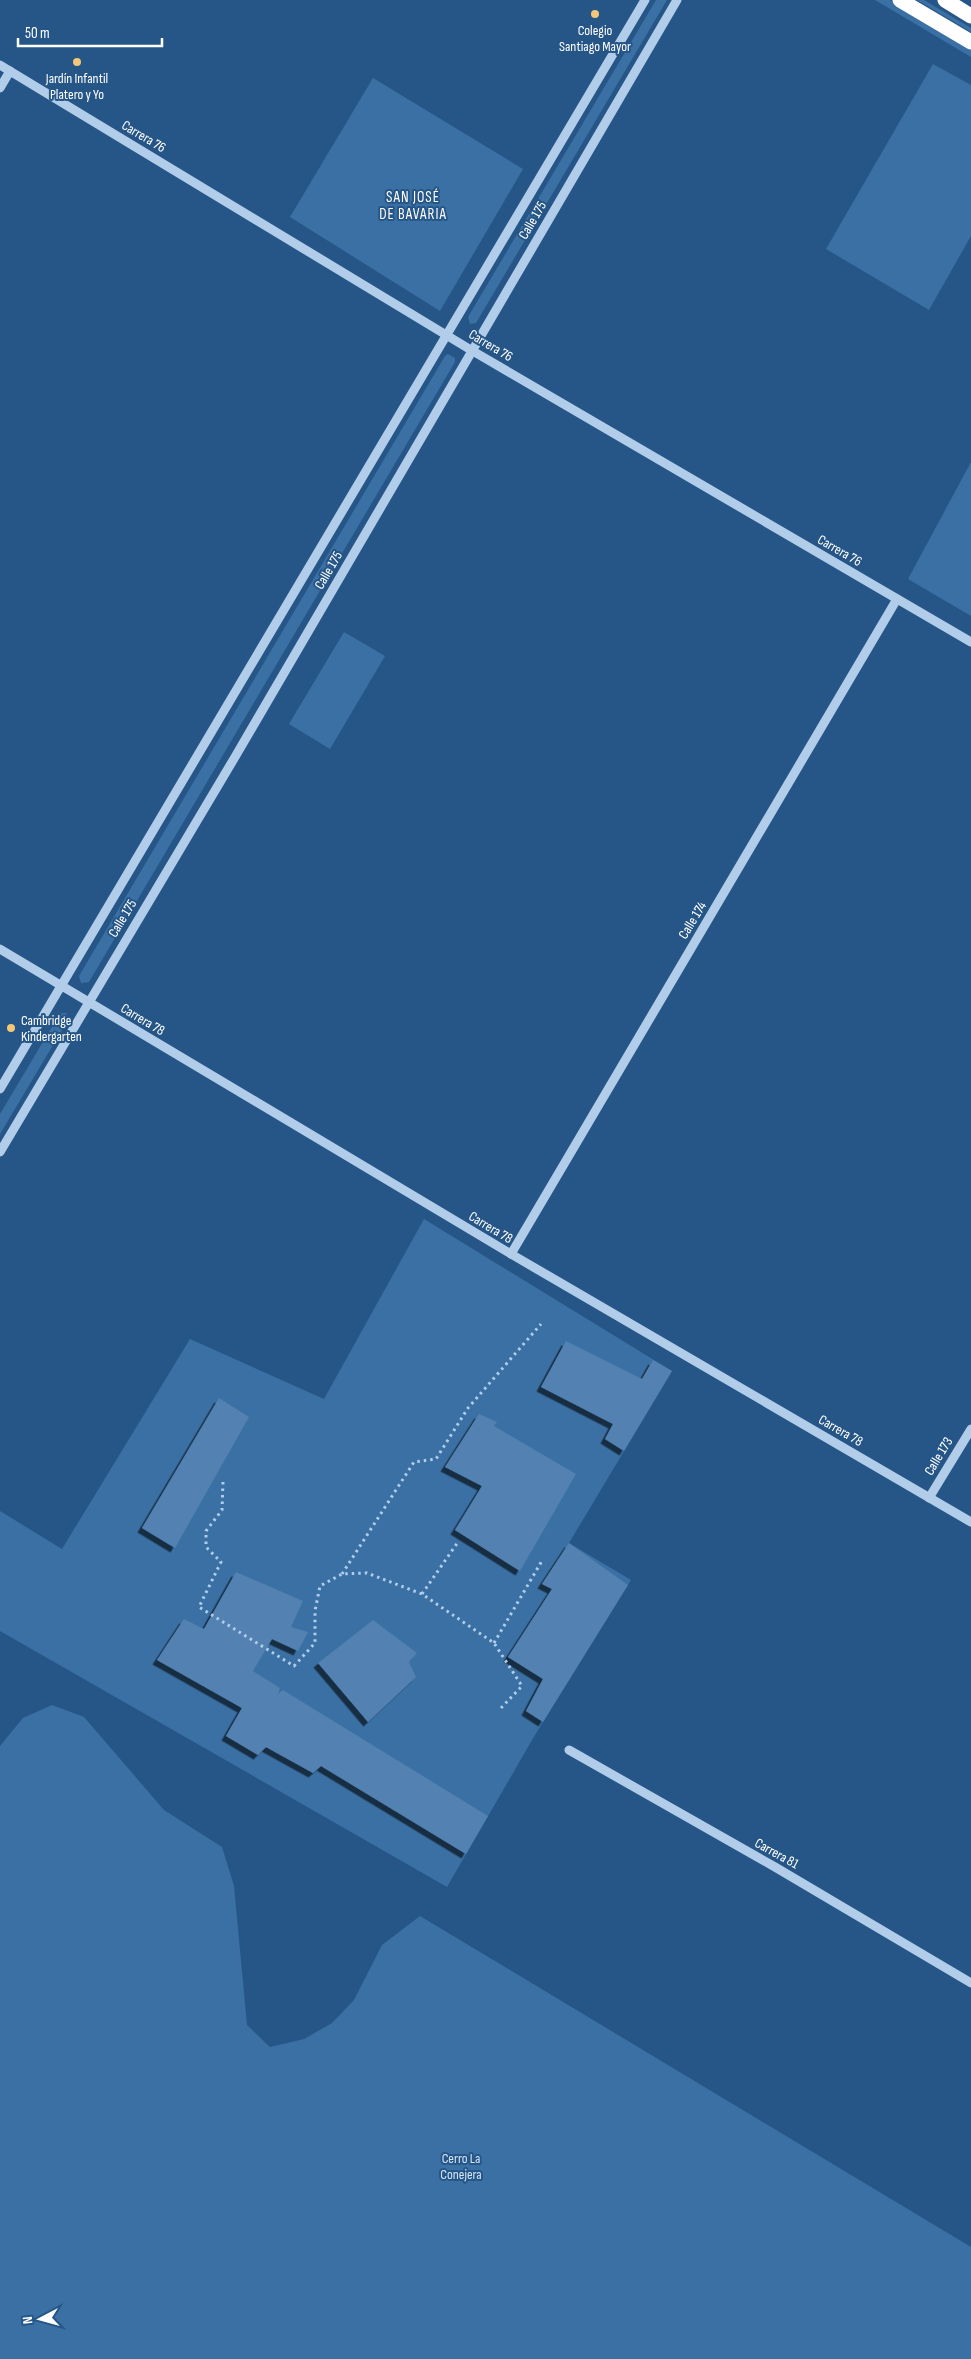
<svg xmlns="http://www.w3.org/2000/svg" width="971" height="2359" viewBox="0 0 971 2359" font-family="'Sofia Sans Condensed',sans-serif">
<defs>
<filter id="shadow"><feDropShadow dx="-4.5" dy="4.5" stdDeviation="0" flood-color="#0009"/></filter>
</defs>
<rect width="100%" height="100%" fill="#265687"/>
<g fill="#3a70a4">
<path d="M656,0h11l-191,323 -6,1 -2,-7z"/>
<path d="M875,0h15l81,48v9z"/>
<path d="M917,0h7l47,28v4z"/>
<path d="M933,64l38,21v151l-42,74 -103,-61z"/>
<path d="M373,78l150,91 -83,142 -150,-94z"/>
<path d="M448,354l7,4v4l-366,620 -8,1 -2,-7 366,-620z"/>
<path d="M971,462v154l-63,-37z"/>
<path d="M344,632l41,24 -55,93 -41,-25z"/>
<path d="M62,1013h4l2,7 -68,114v-20l59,-99z"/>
<path d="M424,1219l248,152 -103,172 62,37 -96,155 -88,152 -447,-256v-120l62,38 128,-210 134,60z"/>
<path d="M52,1705l32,12 80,93 58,37 12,39 13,139 23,22 34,-8 28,-16 22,-23 28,-55 38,-29 551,331v112h-971v-613l23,-28z"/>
</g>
<g fill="#5281b1" filter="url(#shadow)">
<path d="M566,1341l76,38 11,-19 19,11 -48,80 -19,-12 8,-15 -72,-37z"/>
<path d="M219,1398l30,19 -74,131 -33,-20z"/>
<path d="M479,1414l18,8 -3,4 82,48 -56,97 -65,-41 27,-44 -37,-19z"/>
<path d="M569,1543l59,42 -85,137 -17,-11 17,-32 -35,-22 44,-68 -10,-5z"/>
<path d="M236,1572l67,29 -12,26 17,5 -10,19 -26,-12 -19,32 27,17 -2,6 5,-4 205,126 -22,38 -145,-88 -8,7 -47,-26 -8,8 -32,-19 16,-28 -85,-48 27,-41 20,10z"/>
<path d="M373,1620l44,33 -8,9 7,15 -48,45 -50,-59z"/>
</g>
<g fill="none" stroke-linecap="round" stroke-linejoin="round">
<g stroke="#b1cde9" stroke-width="3" stroke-dasharray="2.5 4" stroke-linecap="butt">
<path d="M223,1482l-1,28 -16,21v16l15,15 -22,45 95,59 21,-23v-32l5,-25 22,-12 25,-1 55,21 72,49 28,43 -21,22"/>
<path d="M342,1574l72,-112 22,-3 32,-51 73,-84"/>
<path d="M422,1594l36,-52"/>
<path d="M494,1643l49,-84"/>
</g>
<g stroke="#b1cde9" stroke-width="9">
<path d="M0,65l471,285 500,292"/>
<path d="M0,88l10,-17"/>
<path d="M0,949l511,305 460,268"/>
<path d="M0,1089l645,-1089"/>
<path d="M0,1152l235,-395 442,-757"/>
<path d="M511,1254l386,-655"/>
<path d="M929,1498l42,-69"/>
<path d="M569,1750l206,117 196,116"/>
</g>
<g stroke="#fff" stroke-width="15">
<path d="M900,0l71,42"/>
<path d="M945,0l26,16"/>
</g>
</g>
<g fill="#f2c876" stroke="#265687" stroke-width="2">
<circle cx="595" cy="14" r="5"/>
<circle cx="77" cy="62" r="5"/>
<circle cx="11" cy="1028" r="5"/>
</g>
<g text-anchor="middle" stroke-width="4" stroke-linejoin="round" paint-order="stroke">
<g font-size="14" fill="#fff" stroke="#265687">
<text x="595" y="35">Colegio<tspan x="595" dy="16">Santiago Mayor</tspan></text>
<text x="77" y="83">Jardín Infantil<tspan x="77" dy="16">Platero y Yo</tspan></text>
<text x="21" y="1025" text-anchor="start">Cambridge<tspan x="21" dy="16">Kindergarten</tspan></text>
</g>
<g font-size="14" fill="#fff" stroke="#265687">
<text transform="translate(144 136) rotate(31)" y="5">Carrera 76</text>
<text transform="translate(532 220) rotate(-60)" y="5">Calle 175</text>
<text transform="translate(491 345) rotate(31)" y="5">Carrera 76</text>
<text transform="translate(840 550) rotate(30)" y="5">Carrera 76</text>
<text transform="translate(328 570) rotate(-60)" y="5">Calle 175</text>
<text transform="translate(122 918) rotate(-59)" y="5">Calle 175</text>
<text transform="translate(692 920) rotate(-59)" y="5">Calle 174</text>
<text transform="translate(143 1019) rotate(31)" y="5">Carrera 78</text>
<text transform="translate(491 1227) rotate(31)" y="5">Carrera 78</text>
<text transform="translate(841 1430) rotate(30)" y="5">Carrera 78</text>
<text transform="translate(938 1456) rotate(-59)" y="5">Calle 173</text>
<text transform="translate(777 1853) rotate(29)" y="5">Carrera 81</text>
</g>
<g font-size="14" fill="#d5e6f7" stroke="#265687">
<text x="461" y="2163">Cerro La<tspan x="461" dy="16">Conejera</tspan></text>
</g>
<g font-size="15" letter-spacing="1" fill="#fff" stroke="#265687">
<text x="413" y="202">SAN JOSÉ<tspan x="413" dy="17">DE BAVARIA</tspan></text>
</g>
</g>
<g transform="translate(40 2319) rotate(264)" stroke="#265687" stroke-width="4" paint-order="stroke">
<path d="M0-4L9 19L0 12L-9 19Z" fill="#ffffff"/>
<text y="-8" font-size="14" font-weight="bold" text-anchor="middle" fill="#ffffff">N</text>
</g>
<path d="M18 38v8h144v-8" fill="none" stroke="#ffffff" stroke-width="2.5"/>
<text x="25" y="38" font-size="15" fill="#ffffff" stroke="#265687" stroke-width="4" paint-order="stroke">50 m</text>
</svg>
